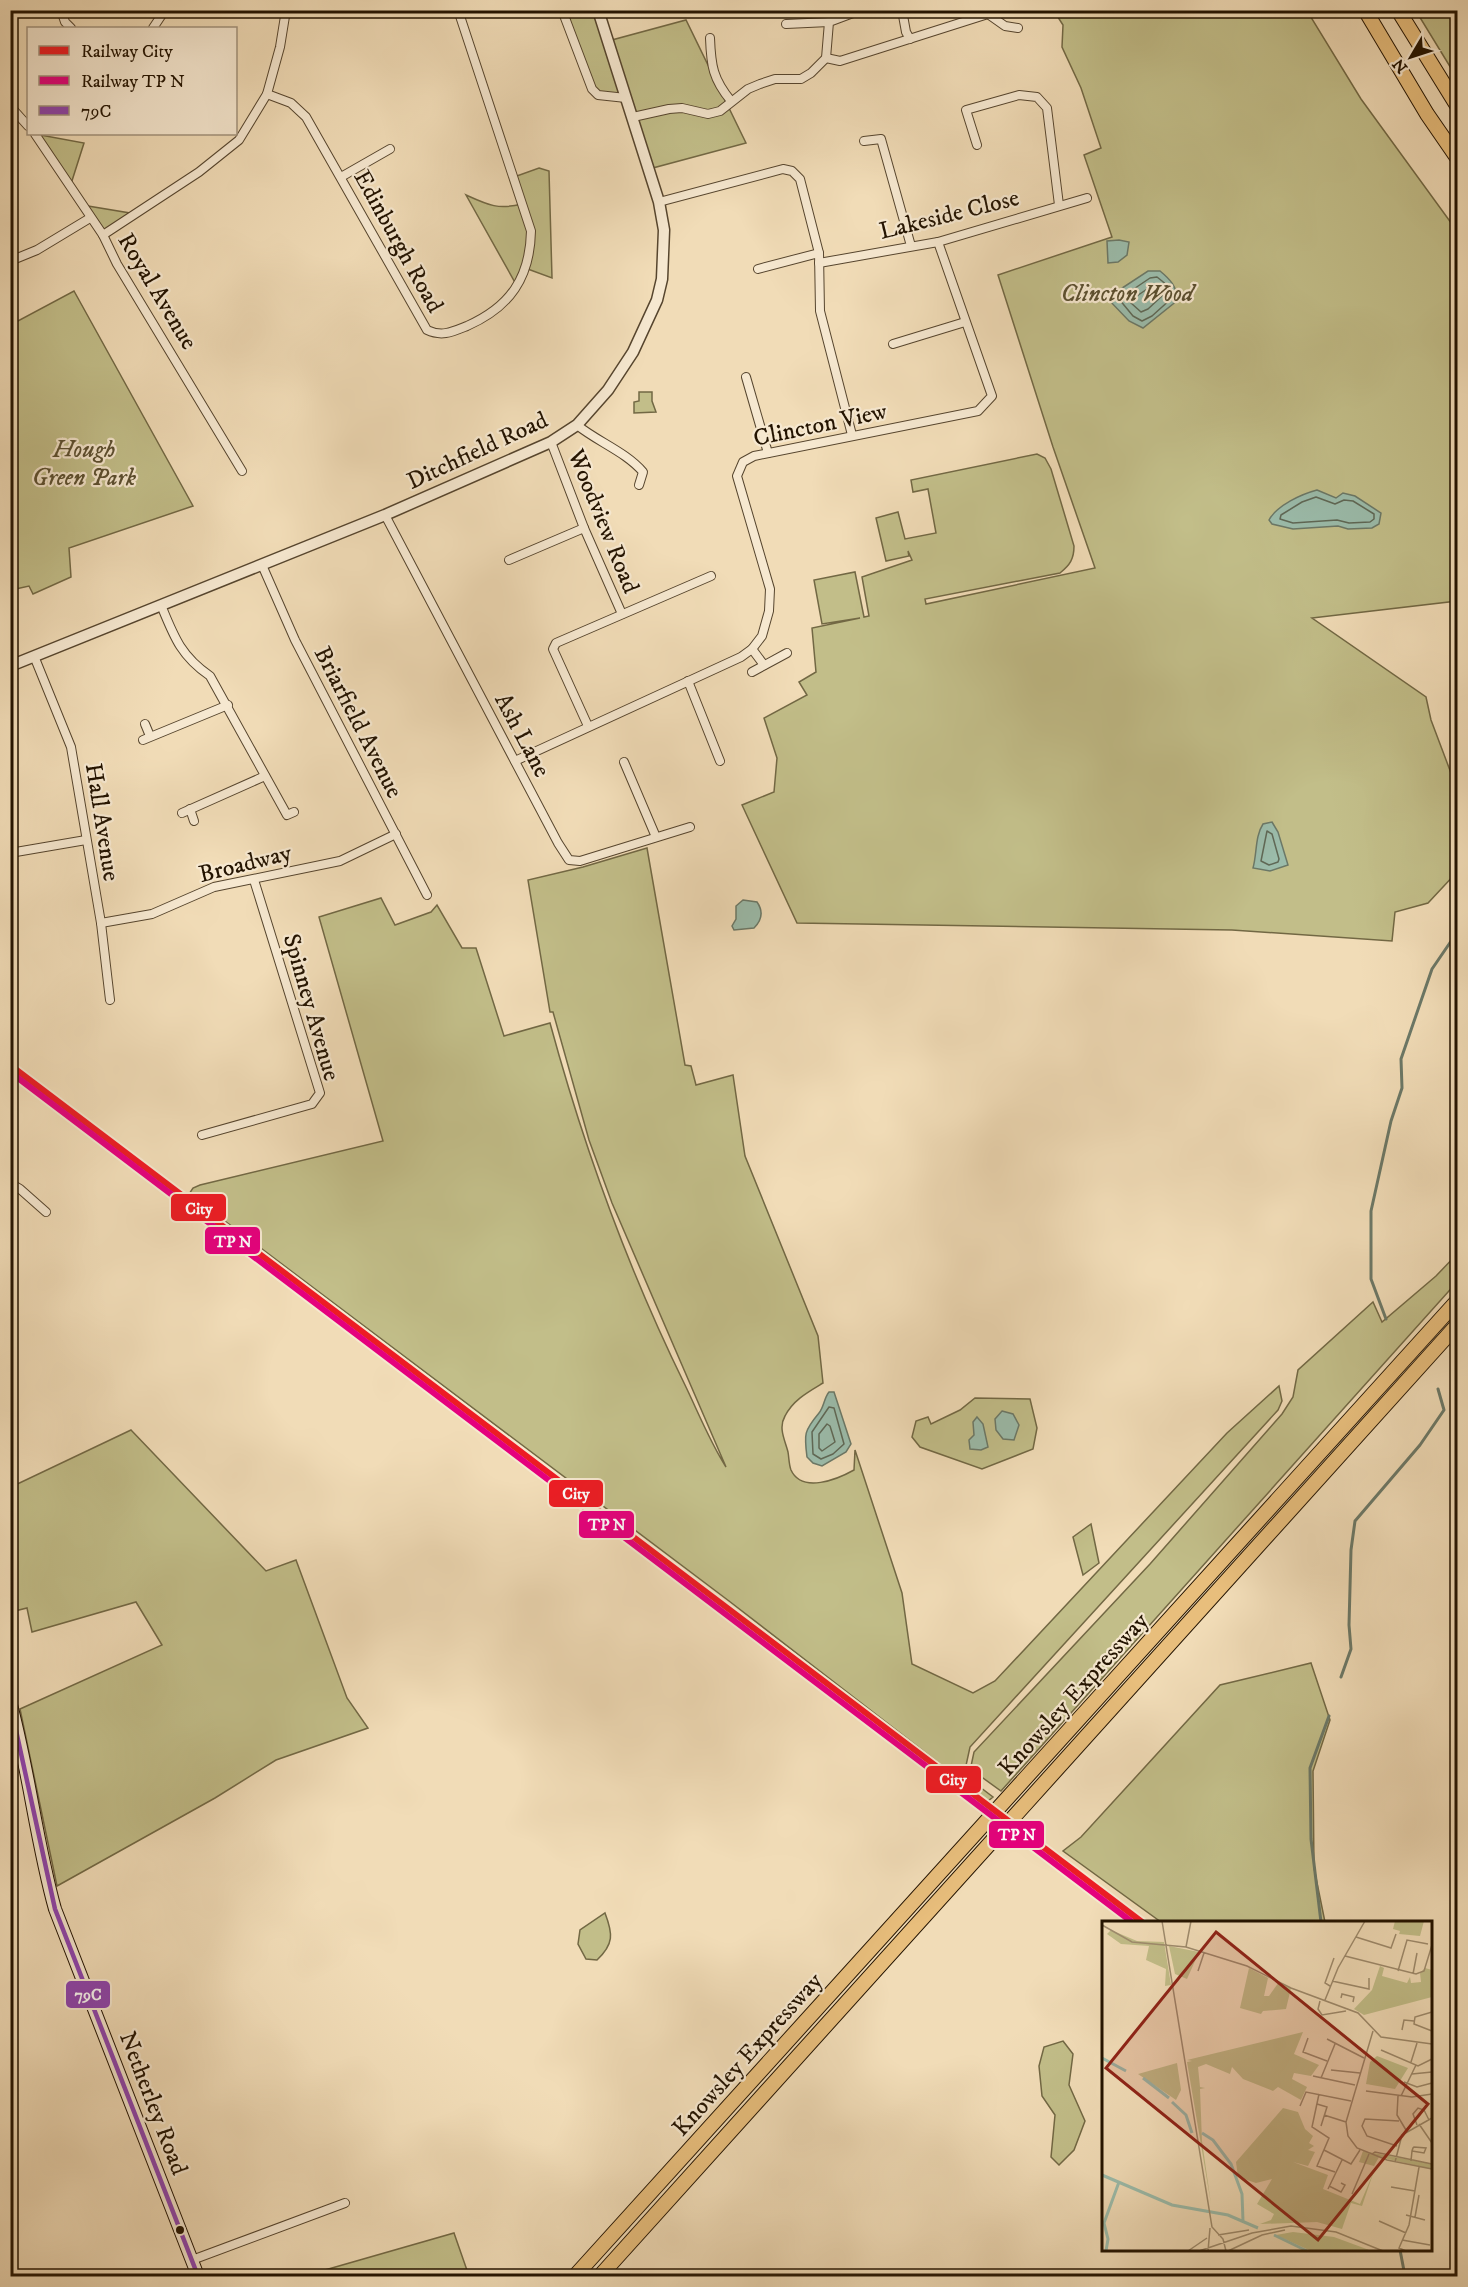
<svg xmlns="http://www.w3.org/2000/svg" width="1468" height="2287" viewBox="0 0 1468 2287" font-family="'IM FELL DW Pica',serif">
<rect width="100%" height="100%" fill="#f1dcb7"/>
<filter id="stains"><feTurbulence type="fractalNoise" baseFrequency=".00333" numOctaves="4"/><feColorMatrix values="0 0 0 0 .2 0 0 0 0 .09 0 0 0 0 .02 0 0 0 .5 -.17"/></filter>
<radialGradient id="worn" r=".72"><stop offset=".6" stop-color="#630" stop-opacity="0"/><stop offset="1" stop-color="#630" stop-opacity=".3"/></radialGradient>
<g fill="#c2be89" stroke="#726844" stroke-width="1.5">
<path d="M562,11h36l10,30 78,-21 60,123 -97,26 -23,-71 -28,-3z"/>
<path d="M1054,11h255l3,8 49,80 96,132v370l-145,17 114,79 5,23 26,69v83l-29,31 -33,9 -3,29 -160,-11 -435,-7 -55,-118 32,-13 3,-34 -13,-40 43,-23 -8,-13 17,-10 -4,-44 48,-10 -38,6 -8,-44 41,-8 9,45 5,-1 -7,-39 50,-17 -4,-9 1,5 -23,5 -10,-43 22,-6 7,27 31,-6 -8,-44 -15,3 -2,-12 126,-26 8,4 6,11 23,77c0,13 -4,19 -14,27l-135,26 1,5 169,-36 -42,-121 -55,-172 114,-38 -28,-82 17,-7 -20,-60 -19,-41 1,-22z"/>
<path d="M1416,11h41v67z"/>
<path d="M35,134l49,9 -14,44z"/>
<path d="M539,168l10,3 3,107 -27,-10 -8,18 -51,-91c22,10 32,15 56,9l-8,-27z"/>
<path d="M82,205l54,9 -33,21z"/>
<path d="M74,291l119,215 -124,42 2,29 -38,17 -4,-8 -18,4v-270l7,1z"/>
<path d="M639,392h13v9l4,11 -22,1v-11l5,-1z"/>
<path d="M647,848l38,217 6,1 5,19 37,-10 12,81 73,180 5,47c-15,9 -30,17 -38,33 -7,12 0,24 3,36 1,6 1,13 3,18 11,24 47,9 63,0l1,-20 47,143 10,71 61,29 22,-12 232,-248 52,-47 3,15 -4,9 -308,337 -5,23 7,11 21,16 -5,4 -259,-200 -540,-407 4,-6 7,-3 183,-44 -64,-224 62,-19 14,27 36,-13 6,-7 25,43h14l28,88 46,-13c34,125 78,246 135,362 13,27 25,57 41,82l-114,-264 -23,-63 -36,-128h-3l-22,-132 55,-13z"/>
<path d="M1457,1254v28l-456,509 -25,-18 -5,-7 3,-14 176,-188 132,-150 11,-17 5,-27 75,-68 9,20 54,-46z"/>
<path d="M975,1398l55,1 7,29 -4,21 -51,20 -62,-22 -8,-10 4,-16 12,-4 3,7 29,-14z"/>
<path d="M131,1430l135,141 30,-11 51,138 21,30 -92,32 -61,38 -158,88 -37,-177 142,-64 -26,-43 -104,30 -5,-24 -16,4v-125z"/>
<path d="M1091,1524l8,39 -16,12 -10,-38z"/>
<path d="M1311,1663l19,57 -17,51 1,97 11,54h-164l-98,-71 18,-14 139,-152z"/>
<path d="M605,1913c8,21 9,31 -8,47l-11,-1 -8,-15 2,-14z"/>
<path d="M1063,2041l10,13 -4,31 16,36 -11,29 -15,15 -8,-8 4,-42 -13,-19 -3,-30 5,-19z"/>
<path d="M454,2233l15,43h-165z"/>
</g>
<g fill="#9bbcab" stroke="#6b7867" stroke-width="1.5">
<path d="M1119,240l10,2 -2,13 -9,7 -10,1 -1,-22z"/>
<path d="M1148,271h12c11,9 16,15 18,29l-35,28 -14,-7 -22,-23z"/>
<path d="M1317,490l19,8 7,-5 12,3 26,17 -2,11 -7,4 -24,1 -10,-3 -45,3 -21,-5 -3,-4c8,-15 33,-26 48,-30z"/>
<path d="M1272,822l6,10 10,33 -18,6 -17,-3c4,-14 2,-32 10,-44z"/>
<path d="M743,900l14,2c7,10 5,18 -3,26l-20,2 -2,-4 4,-7v-13z"/>
<path d="M829,1392h5l17,52 -5,8 -24,14 -9,-3 -6,-6c-3,-23 -3,-26 12,-44 5,-6 5,-15 10,-21z"/>
<path d="M1002,1411l11,3 6,11 -5,15 -11,-1 -7,-9 -1,-11z"/>
<path d="M977,1417l6,7 5,23 -7,3 -11,-1 -1,-9 5,-5 -1,-13z"/>
</g>
<g fill="none" stroke-linecap="round" stroke-linejoin="round">
<g stroke="#5f6856" stroke-width="1.5">
<path d="M1157,277l10,8 5,13 -20,18 -10,5 -9,-5 -14,-17 31,-21z"/>
<path d="M1153,285l8,4 2,6 -15,14 -7,3 -10,-9v-3z"/>
<path d="M1316,497l19,7 9,-4 9,1 21,13v5l-4,3 -21,1 -12,-3 -44,3 -13,-4 1,-4 21,-13z"/>
<path d="M1267,831l5,3 7,25 -1,3 -9,3 -8,-4z"/>
<path d="M829,1407l5,1 10,36 -11,10 -12,5 -8,-5 -1,-22z"/>
<path d="M827,1424l3,2 5,16 -13,9 -3,-3v-14z"/>
</g>
<g stroke="#6b7867" stroke-width="3">
<path d="M1386,1319l-15,-40v-68l20,-90 11,-33 -1,-29 31,-90 26,-38"/>
<path d="M1341,1677l10,-28 -2,-24 2,-75 4,-29 65,-76 24,-35 -6,-21"/>
<path d="M1321,1922l-10,-83 -1,-71 19,-52"/>
<path d="M1400,2250l5,26"/>
</g>
<defs>
<g id="minor">
<path d="M61,10l4,12 6,6"/>
<path d="M562,10l30,79 6,6 28,3"/>
<path d="M902,10l4,22 4,7"/>
<path d="M988,14l17,12 13,2"/>
<path d="M786,24l43,-2"/>
<path d="M153,28l12,-18"/>
<path d="M710,38c1,28 3,41 21,63"/>
<path d="M826,58l14,3 148,-47"/>
<path d="M267,94l24,9 15,14 121,213c15,7 25,2 40,-4 43,-19 63,-48 64,-95l-73,-221"/>
<path d="M10,106l18,20"/>
<path d="M633,117l36,-8 13,-1 26,6 12,-3 28,-22 12,-5 15,-5h26l10,-6 15,-15 3,-36 32,-12"/>
<path d="M35,134l68,101 14,29 125,207"/>
<path d="M864,141l17,-2 30,107"/>
<path d="M977,145l-11,-35 53,-15 18,2 10,11 12,97"/>
<path d="M341,177l49,-28"/>
<path d="M659,202l124,-33 9,2 8,8 19,74 1,58 32,124"/>
<path d="M103,235l96,-63 40,-32 28,-46 13,-47 6,-37"/>
<path d="M10,261l27,-11 53,-32"/>
<path d="M819,263l119,-21 149,-44"/>
<path d="M758,269l61,-16"/>
<path d="M893,344l72,-22"/>
<path d="M746,377l22,76"/>
<path d="M577,425c21,17 49,27 66,47l-4,13"/>
<path d="M551,442l33,86 38,86"/>
<path d="M385,515l173,328 11,17 11,1 110,-34"/>
<path d="M509,560l75,-32"/>
<path d="M262,565l33,75 132,255"/>
<path d="M161,605c13,32 20,51 49,71l77,139 7,-3"/>
<path d="M752,649l12,16"/>
<path d="M34,656l37,91 30,176 9,77"/>
<path d="M752,672l35,-19"/>
<path d="M688,681l32,80"/>
<path d="M145,724l5,12"/>
<path d="M588,726l-35,-77 3,-6 155,-67"/>
<path d="M143,740l85,-35"/>
<path d="M515,761l226,-104 11,-8 10,-13 7,-25 1,-22 -33,-113 6,-14 11,-6 224,-45 14,-15 -54,-154"/>
<path d="M624,762l32,75"/>
<path d="M190,809l4,12"/>
<path d="M182,813l83,-37"/>
<path d="M10,853l76,-13"/>
<path d="M101,923l51,-9 62,-27 126,-26 56,-27"/>
<path d="M202,1135l110,-31 8,-11 -66,-213"/>
<path d="M10,1183l10,6 26,23"/>
<path d="M192,2260l153,-57"/>
</g>
<path id="tertiary" d="M10,666l375,-151 166,-73 26,-17 31,-35 25,-38 24,-52 5,-21 2,-49 -5,-28 -61,-192"/>
<path id="secondary" d="M10,1701c19,69 26,140 45,208l143,367"/>
<g id="trunk">
<path d="M1365,10l62,104 31,45"/>
<path d="M1398,10l60,97"/>
<path d="M575,2276l883,-976"/>
<path d="M600,2276l858,-952"/>
</g>
</defs>
<use href="#minor" stroke="#56452e" stroke-width="10"/>
<use href="#tertiary" stroke="#56452e" stroke-width="13"/>
<use href="#secondary" stroke="#231300" stroke-width="14"/>
<use href="#trunk" stroke="#231300" stroke-width="16"/>
<use href="#minor" stroke="#f6e8d0" stroke-width="8"/>
<use href="#tertiary" stroke="#f6e8d0" stroke-width="10"/>
<use href="#secondary" stroke="#f6e8d0" stroke-width="12"/>
<use href="#trunk" stroke="#e8be7c" stroke-width="14"/>
<defs>
<path id="bus-1" d="M10,1703l45,206 143,367"/>
</defs>
<use href="#bus-1" stroke="#f6e8d0" stroke-width="9"/>
<use href="#bus-1" stroke="#8e44ad" stroke-width="4.5"/>
<defs>
<path id="rail-1" d="M10,1065l1132,857"/>
<path id="rail-2" d="M10,1072l1122,850"/>
</defs>
<use href="#rail-1" stroke="#f6e8d0" stroke-width="10"/>
<use href="#rail-2" stroke="#f6e8d0" stroke-width="10"/>
<use href="#rail-1" stroke="#ed1c24" stroke-width="6"/>
<use href="#rail-2" stroke="#e5007d" stroke-width="6"/>
</g>
<circle fill="#231300" stroke="#f6e8d0" stroke-width="2" cx="180" cy="2230" r="5"/>
<g text-anchor="middle" stroke-width="4.5" stroke-linejoin="round" paint-order="stroke">
<g font-size="24" fill="#231300" stroke="#f6e8d0">
<text transform="translate(949 214) rotate(-14)" y="8">Lakeside Close</text>
<text transform="translate(399 241) rotate(61)" y="8">Edinburgh Road</text>
<text transform="translate(158 291) rotate(59)" y="8">Royal Avenue</text>
<text transform="translate(820 424) rotate(-12)" y="8">Clincton View</text>
<text transform="translate(477 450) rotate(-25)" y="8">Ditchfield Road</text>
<text transform="translate(604 521) rotate(68)" y="8">Woodview Road</text>
<text transform="translate(359 722) rotate(63)" y="8">Briarfield Avenue</text>
<text transform="translate(523 735) rotate(62)" y="8">Ash Lane</text>
<text transform="translate(103 822) rotate(81)" y="8">Hall Avenue</text>
<text transform="translate(245 863) rotate(-14)" y="8">Broadway</text>
<text transform="translate(312 1007) rotate(74)" y="8">Spinney Avenue</text>
<text transform="translate(1073 1694) rotate(-48)" y="8">Knowsley Expressway</text>
<text transform="translate(747 2054) rotate(-48)" y="8">Knowsley Expressway</text>
<text transform="translate(154 2103) rotate(69)" y="8">Netherley Road</text>
</g>
<g font-size="24" font-style="italic" fill="#5b4f30" stroke="#f6e8d0">
<text x="1127" y="301">Clincton Wood</text>
<text x="84" y="457">Hough<tspan x="84" dy="28">Green Park</tspan></text>
</g>
</g>
<g transform="translate(1102 1921)">
<rect width="330" height="330" fill="#f1dcb7"/>
<path d="M293,0l10,1 19,-1 -4,15 -21,-2 1,-3 -7,-2zM9,9l26,11 27,1 7,43 -6,1 1,-17 -20,-9 3,-14 -28,-2 -14,-10zM67,25l30,6 -12,27 -12,-5zM278,45l4,2 -2,8 25,7 3,-6 1,6 10,-1 -1,-9 5,-5 7,2v27l-68,18 -10,-6 18,-19zM147,47l19,10 -4,18h5l10,-14 12,6 -5,21 -23,2 -2,3 -21,-6zM201,111l-9,22 25,11 -8,11 -17,-3 -2,6 15,8 -6,13 -23,-13 -5,4 -30,-12 -11,-12 -2,7 -24,-10 -8,3 2,20 5,1 -5,1 2,52 9,63 -24,-142 5,-1 -5,-1zM275,135l31,12 -13,21 -29,-5 4,-22zM75,142l4,27 -5,10 -38,-26zM181,187l15,4 7,17 8,7 -4,7 5,3 -6,4 7,2 -7,14 -15,-4 35,13 -5,14 37,15 14,-33 -12,35 -11,-3 -9,26 -25,-7 -57,2 11,-4 3,-6 -17,-10 15,-25 -16,4 -18,-6 -2,-15zM261,230l69,13v5l-53,-12 -5,9 -15,-4zM191,311l41,5 38,14h-61l-35,-16z" fill="#c2be89"/>
<path fill="none" stroke="#9bbcab" stroke-width="3" d="M0,137l24,13M41,157l26,20M70,181l14,13 6,18M100,212l11,7 18,24 11,30 1,27M0,254l70,30 56,10 30,13M172,314l33,16M4,330l2,-12 -4,-16 15,-41"/>
<path fill="none" stroke="#9f8c6e" stroke-width="1.5" d="M60,0l50,306 11,12 3,12M0,4l30,17 54,5 61,19 44,22 67,25 23,24 51,7M254,16l35,11 5,-14M84,26l5,-26M243,35l71,18 8,-3 8,-26M96,50l6,-18M296,50l9,-31 21,4M311,53l4,-21M230,60l37,8v-11M228,65l-5,-3 9,-25M239,77l1,-4 12,3 -1,5M223,79l13,-32 27,-47M218,80l-2,8 4,6 24,-4M330,91l-17,5 -1,7 18,7M300,109l2,-10 10,1M271,110l-27,91 2,14 9,12 30,12 45,9M206,117l-5,14 24,9M225,118l37,19M279,129l37,16 14,-7M309,141l6,-19M229,149l29,3M310,153l20,-2M211,155l42,9M219,157l14,-34M302,161l13,5 15,-4M264,170l46,6 20,-3M217,173l-7,33 17,11 -12,28 18,6M296,175l-1,19 9,15M299,175l15,-31M215,183l10,3 -6,19M198,185l6,-14 45,9M222,194l22,7M317,203l13,19M315,204l-4,-11 5,-6 6,2 5,10M295,225l-30,-10 -5,-10 3,-7 34,2M222,229l27,14 9,-14M270,233l3,-2 57,12M309,240l1,-10 1,-3 1,-1 12,1 -2,5 -12,-2M293,241l7,-27 30,-17M227,265l12,6 4,-7 -4,-2M289,266l24,4M226,268l14,-29M250,273l17,-40M304,294l19,5M313,296l4,-22M277,300l27,12M116,314l31,-5M300,319l28,5M86,330l19,-13M97,330l53,-18 39,-7 45,6 47,19M106,330l2,-23M126,330l34,-16 23,-5M304,330l-7,-3 10,-23 10,-58"/>
<path fill="#8f2418" fill-opacity="0.15" stroke="#8f2418" stroke-width="3" d="M114,11l212,172 -110,136 -212,-172z"/>
<rect width="330" height="330" fill="none" stroke="#231300" stroke-width="3"/>
</g>
<g stroke="#f6e8d0" stroke-width="2">
<rect x="170" y="1193" width="57" height="29" rx="6" fill="#ed1c24"/>
<rect x="204" y="1226" width="57" height="29" rx="6" fill="#e5007d"/>
<rect x="548" y="1479" width="56" height="29" rx="6" fill="#ed1c24"/>
<rect x="578" y="1510" width="57" height="29" rx="6" fill="#e5007d"/>
<rect x="925" y="1765" width="57" height="29" rx="6" fill="#ed1c24"/>
<rect x="988" y="1820" width="57" height="29" rx="6" fill="#e5007d"/>
<rect x="65" y="1980" width="46" height="29" rx="6" fill="#8e44ad"/>
</g>
<g font-size="16" text-anchor="middle" font-weight="bold" fill="#fff">
<text x="199" y="1214">City</text>
<text x="233" y="1247">TP N</text>
<text x="576" y="1499">City</text>
<text x="607" y="1530">TP N</text>
<text x="953" y="1785">City</text>
<text x="1017" y="1840">TP N</text>
<text x="88" y="2000">79C</text>
</g>
<rect width="1468" height="2287" fill="none" stroke="#f1dcb7" stroke-width="36"/>
<rect x="12" y="12" width="1444" height="2263" fill="none" stroke="#231300" stroke-width="3"/>
<rect x="18" y="18" width="1432" height="2251" fill="none" stroke="#231300" stroke-width="1.5"/>
<rect x="27" y="27" width="210" height="108" fill="#f6e8d0" stroke="#a2937d" stroke-width="1.5"/>
<rect x="39" y="46" width="30" height="9" fill="#ed1c24" stroke="#a2937d" stroke-width="1.5"/>
<text x="81" y="57" font-size="18" fill="#231300">Railway City</text>
<rect x="39" y="76" width="30" height="9" fill="#e5007d" stroke="#a2937d" stroke-width="1.5"/>
<text x="81" y="87" font-size="18" fill="#231300">Railway TP N</text>
<rect x="39" y="106" width="30" height="9" fill="#8e44ad" stroke="#a2937d" stroke-width="1.5"/>
<text x="81" y="117" font-size="18" fill="#231300">79C</text>
<g transform="translate(1411 57) rotate(231)" stroke="#f6e8d0" stroke-width="4.5" paint-order="stroke">
<path d="M0-4.5L10 22L0 15L-10 22Z" fill="#231300"/>
<text y="-9" font-size="16" font-weight="bold" text-anchor="middle" fill="#231300">N</text>
</g>
<rect width="100%" height="100%" filter="url(#stains)"/>
<rect width="100%" height="100%" fill="url(#worn)"/>
</svg>
